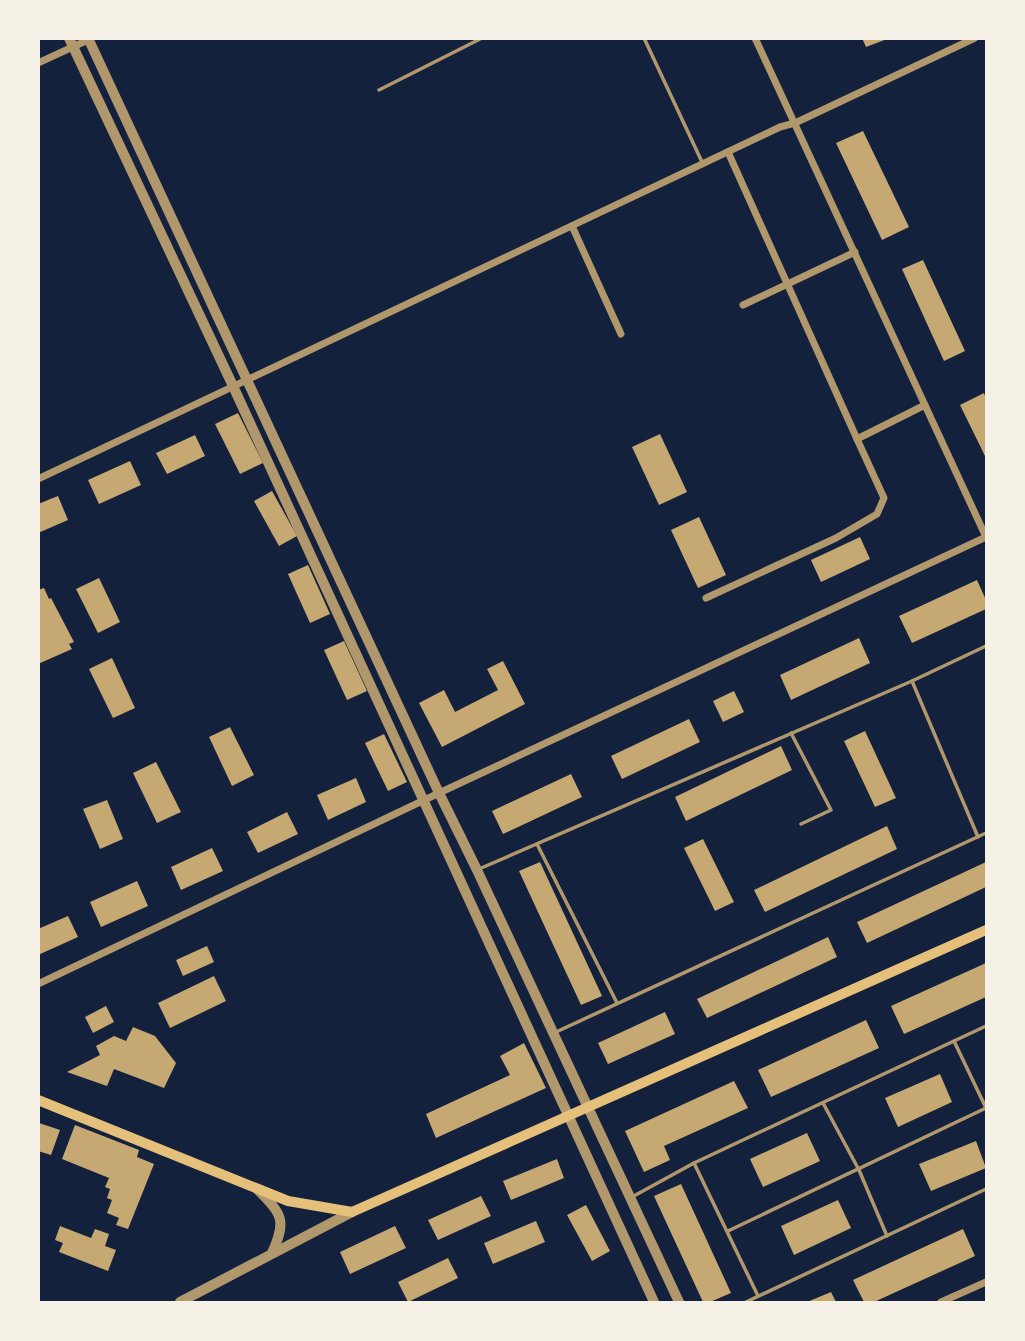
<svg xmlns="http://www.w3.org/2000/svg" width="1025" height="1341" viewBox="0 0 1025 1341" font-family="Ubuntu,sans-serif">
<rect width="100%" height="100%" fill="#14213d"/>
<g fill="#c6a872">
<path d="M862,38h25v1l-21,8z"/>
<path d="M863,131l46,96 -27,13 -46,-97z"/>
<path d="M923,260l42,91 -21,10 -42,-92z"/>
<path d="M984,393l2,6v59l-26,-53z"/>
<path d="M238,413l25,50 -23,11 -25,-50z"/>
<path d="M660,434l27,58 -28,13 -27,-58z"/>
<path d="M195,435l10,21 -38,18 -11,-21z"/>
<path d="M130,461l11,24 -42,19 -11,-24z"/>
<path d="M272,491l25,45 -18,10 -25,-45z"/>
<path d="M58,496l10,24 -30,13v-29z"/>
<path d="M699,517l27,58 -28,13 -27,-58z"/>
<path d="M860,537l10,22 -49,23 -10,-22z"/>
<path d="M308,565l22,49 -20,9 -22,-49z"/>
<path d="M99,578l21,44 -22,11 -22,-44z"/>
<path d="M977,580l9,20v9l-74,34 -13,-27z"/>
<path d="M44,588l5,11 2,-1 23,44 -5,2 3,5 -34,15v-74z"/>
<path d="M859,638l11,25 -79,37 -11,-25z"/>
<path d="M344,641l23,50 -20,9 -23,-50z"/>
<path d="M112,658l23,50 -22,10 -24,-49z"/>
<path d="M503,661l22,43 -83,43 -23,-44 25,-13 11,22 43,-22 -11,-21z"/>
<path d="M734,691l10,21 -21,10 -10,-21z"/>
<path d="M689,719l11,23 -78,37 -11,-23z"/>
<path d="M230,727l24,48 -22,11 -23,-49z"/>
<path d="M865,731l31,67 -21,9 -31,-66z"/>
<path d="M384,734l23,48 -19,9 -23,-48z"/>
<path d="M781,746l11,24 -106,51 -11,-24z"/>
<path d="M156,762l25,50 -24,11 -24,-50z"/>
<path d="M571,774l11,23 -79,37 -11,-23z"/>
<path d="M356,778l10,24 -38,18 -11,-25z"/>
<path d="M107,800l16,39 -23,10 -17,-40z"/>
<path d="M287,812l11,22 -40,19 -11,-21z"/>
<path d="M887,826l10,23 -132,63 -11,-22z"/>
<path d="M703,839l31,63 -19,9 -31,-63z"/>
<path d="M212,848l11,23 -42,19 -10,-23z"/>
<path d="M540,862l62,134 -21,9 -62,-134z"/>
<path d="M986,862v25l-119,56 -10,-21z"/>
<path d="M137,881l11,25 -47,21 -11,-25z"/>
<path d="M68,916l10,21 -40,18v-26z"/>
<path d="M828,937l9,20 -130,61 -10,-19z"/>
<path d="M207,946l7,16 -31,14 -7,-16z"/>
<path d="M986,963v34l-82,37 -13,-28z"/>
<path d="M214,976l12,25 -56,27 -12,-25z"/>
<path d="M106,1006l8,16 -21,11 -8,-16z"/>
<path d="M665,1012l10,22 -67,30 -10,-21z"/>
<path d="M866,1020l13,28 -108,49 -13,-27z"/>
<path d="M133,1027l22,9 21,27 -12,25 -50,-19 -7,17 -40,-14 33,-17 -4,-9 18,-10 12,5z"/>
<path d="M524,1043l22,45 -110,50 -10,-24 84,-39 -10,-19z"/>
<path d="M940,1074l12,28 -54,25 -13,-29z"/>
<path d="M734,1081l14,27 -84,38 6,14 -26,12 -19,-41z"/>
<path d="M39,1123l21,7 -9,25 -13,-4z"/>
<path d="M75,1125l64,25 -2,7 17,7 -26,65 -12,-4 3,-7 -12,-5 5,-13 -5,-2 3,-9 -5,-2 4,-9 -47,-19z"/>
<path d="M807,1133l13,28 -57,26 -13,-28z"/>
<path d="M976,1141l10,27 -55,23 -12,-27z"/>
<path d="M557,1159l7,19 -53,22 -8,-19z"/>
<path d="M681,1184l50,109 -21,9h-7l-49,-106z"/>
<path d="M481,1196l10,20 -53,24 -10,-20z"/>
<path d="M838,1200l13,28 -57,27 -13,-29z"/>
<path d="M586,1205l24,46 -18,10 -25,-46z"/>
<path d="M536,1221l9,21 -52,22 -9,-21z"/>
<path d="M60,1226l31,12 4,-9 14,5 -4,12 11,4 -8,21 -49,-19 4,-9 -8,-3z"/>
<path d="M395,1226l11,22 -56,26 -10,-22z"/>
<path d="M963,1229l12,27 -101,46h-10l-11,-22z"/>
<path d="M448,1258l10,20 -50,24 -10,-20z"/>
<path d="M831,1292l5,10h-29z"/>
</g>
<g fill="none" stroke-linecap="round" stroke-linejoin="round">
<g stroke="#b1986c" stroke-width="3.5">
<path d="M644,38l58,124"/>
<path d="M379,90l103,-52"/>
<path d="M912,681l66,156"/>
<path d="M791,733l40,77 -30,14"/>
<path d="M537,844l80,159"/>
<path d="M479,869l433,-188 74,-35"/>
<path d="M556,1032l430,-199"/>
<path d="M954,1041l32,67"/>
<path d="M823,1103l36,67 28,66"/>
<path d="M694,1163l64,133"/>
<path d="M632,1197l62,-34 292,-137"/>
<path d="M728,1231l258,-123"/>
<path d="M746,1302l240,-113"/>
</g>
<g stroke="#b1986c" stroke-width="7">
<path d="M755,38l231,499"/>
<path d="M38,63l52,-24"/>
<path d="M728,152l129,287 68,-34"/>
<path d="M572,226l49,108"/>
<path d="M743,305l112,-53"/>
<path d="M38,479l742,-352 15,-4 180,-85"/>
<path d="M706,598l130,-60 41,-24 7,-16 -27,-59"/>
<path d="M38,984l401,-191 547,-256"/>
<path d="M941,1302l45,-20"/>
</g>
<g stroke="#b1986c" stroke-width="10">
<path d="M69,38l164,348 421,916"/>
<path d="M88,38l351,755 38,77 202,432"/>
<path d="M258,1190c24,24 29,30 14,63"/>
<path d="M180,1302l172,-90"/>
</g>
<path stroke="#e5c07b" stroke-width="10" d="M38,1100l250,101 64,11 634,-282"/>
</g>
<rect width="1025" height="1341" fill="none" stroke="#f6f1e7" stroke-width="80"/>
</svg>
